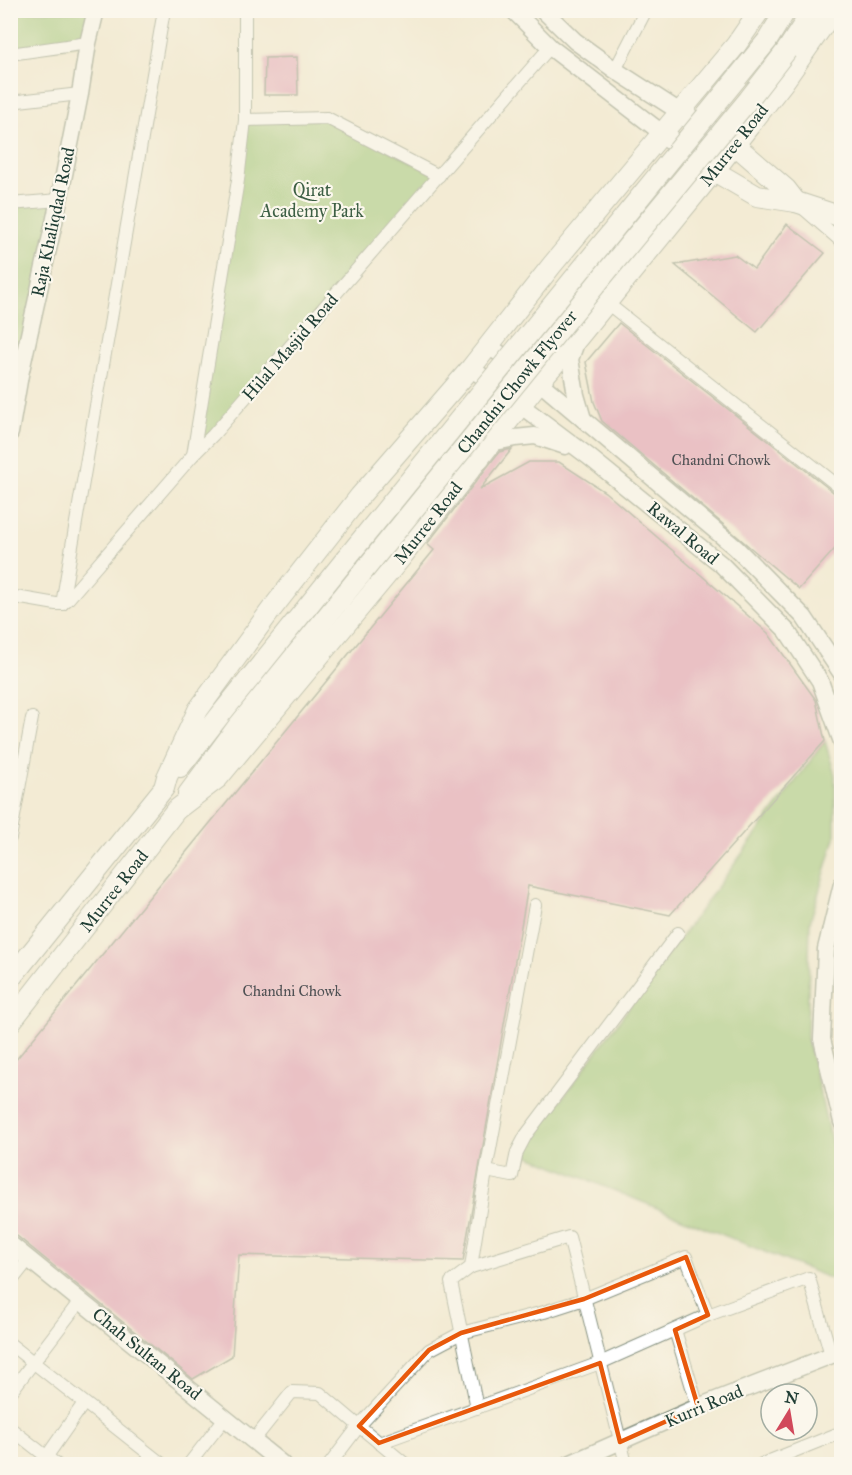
<svg xmlns="http://www.w3.org/2000/svg" width="852" height="1475" viewBox="0 0 852 1475" font-family="'IM FELL Great Primer',serif">
<rect width="100%" height="100%" fill="#fbf7ec"/>
<filter id="ink" filterUnits="userSpaceOnUse"><feTurbulence type="fractalNoise" baseFrequency=".0167" numOctaves="2"/><feDisplacementMap in="SourceGraphic" scale="12" xChannelSelector="R" yChannelSelector="G"/><feConvolveMatrix kernelMatrix="1 2 1 2 8 2 1 2 1" color-interpolation-filters="sRGB"/></filter>
<filter id="wash" filterUnits="userSpaceOnUse"><feTurbulence type="fractalNoise" baseFrequency=".008" numOctaves="4" result="noise"/><feDisplacementMap in="SourceGraphic" scale="24" xChannelSelector="R" yChannelSelector="G"/><feGaussianBlur stdDeviation="1.35" result="paint"/><feColorMatrix in="noise" values="0 0 0 0 0 0 0 0 0 0 0 0 0 0 0 0 0 1.4 0 .05"/><feComposite in="paint" operator="in"/></filter>
<g filter="url(#wash)">
<rect width="100%" height="100%" fill="#f3ebd4"/>
<g fill="#98c574" stroke="#5c8154" stroke-width="1.5">
<path d="M10,11h86l-8,32 -77,11z"/>
<path d="M327,118l112,58 -246,279 52,-335z"/>
<path d="M59,200l-42,172 -6,-2v-166z"/>
<path d="M825,741l10,34v63l-25,84 -3,115 25,108 9,13v125l-319,-130z"/>
</g>
<g id="blocks">
<g fill="#df8eb2">
<path d="M297,57l1,38h-34l1,-37z"/>
<path d="M787,224l38,29 -68,79 -82,-67 60,-10 19,14z"/>
<path d="M619,323l223,176v42l-43,48 -197,-168 -8,-19 -8,-40z"/>
<path d="M512,449l-32,40 49,-27h30l46,30 163,141 48,67 9,41 -155,174 -142,-29 -65,375 -224,-6 -7,101 -39,23 -176,-143 -7,-2v-167l424,-517 -7,-6 72,-92z"/>
</g>
</g>
</g>
<g filter="url(#ink)">
<use href="#blocks" fill-opacity="0" stroke="#899484" stroke-width="1.5"/>
<g fill="none" stroke-linecap="round" stroke-linejoin="round">
<defs>
<g id="street">
<path d="M10,54l78,-11"/>
<path d="M615,70l31,-60"/>
<path d="M10,102l70,-8"/>
<path d="M245,120l82,-2 112,58"/>
<path d="M10,204l49,-4"/>
<path d="M804,209l38,33"/>
<path d="M607,303l235,186"/>
<path d="M193,455l45,-275 7,-60v-110"/>
<path d="M10,596l46,8h6"/>
<path d="M62,604l6,-5 125,-144 20,-20 337,-388"/>
<path d="M62,604l102,-594"/>
<path d="M10,838l22,-120"/>
<path d="M486,1171l26,5 5,-24 9,-17 152,-202"/>
<path d="M471,1267l98,-30 57,227"/>
<path d="M10,1283l19,-24"/>
<path d="M675,1330l23,77"/>
<path d="M10,1344l152,120"/>
<path d="M10,1393l70,-92"/>
<path d="M477,1408l-26,-126 20,-15 15,-96 49,-266"/>
<path d="M10,1428l46,36"/>
<path d="M253,1441l39,-49 28,1 39,33 -29,38"/>
<path d="M379,1443l221,-80 108,-48 101,-37 22,77"/>
<path d="M47,1456l37,-53"/>
<path d="M189,1464l36,-46"/>
<path d="M405,1464l-46,-38 70,-76 32,-17 83,-21 40,-13 102,-42 22,58"/>
<path d="M762,1464l80,-32"/>
</g>
<g id="secondary">
<path d="M513,10l37,37 112,86"/>
<path d="M543,10l32,31 40,29 65,42"/>
<path d="M577,340l-7,19 6,36 7,24"/>
<path d="M489,346l50,36 197,166 68,69 38,57"/>
<path d="M471,368l117,88 133,108 66,67 33,50 22,61"/>
<path d="M10,433l10,-58 39,-175 21,-106 8,-51 8,-33"/>
<path d="M491,443l24,-5 20,-2 30,10"/>
<path d="M842,884l-16,65 -4,90 20,83"/>
<path d="M10,1244l272,220"/>
<path d="M569,1464l129,-57 144,-56"/>
</g>
<g id="primary">
<path d="M767,41l19,-31"/>
<path d="M787,50l26,-40"/>
<path d="M685,116l49,28 52,45 10,13"/>
<path d="M667,137l47,34 43,25 39,6 46,15"/>
<path d="M180,767l41,-53 124,-154"/>
<path d="M188,794l50,-68 124,-153"/>
<path d="M10,979l154,-191 3,-11 31,-67 73,-100 89,-114 111,-128 81,-103 184,-220 24,-35"/>
<path d="M10,1023l166,-213 42,-32 182,-219 139,-177 38,-43 137,-168 69,-88 51,-73"/>
</g>
</defs>
<use href="#street" stroke="#899484" stroke-width="14"/>
<use href="#secondary" stroke="#899484" stroke-width="19"/>
<use href="#primary" stroke="#899484" stroke-width="22"/>
<use href="#street" stroke="#fff" stroke-width="12"/>
<use href="#secondary" stroke="#fff" stroke-width="16"/>
<use href="#primary" stroke="#fff" stroke-width="20"/>
<defs>
<g id="primary-bridge">
<path d="M345,560l422,-519"/>
<path d="M362,573l246,-303 141,-171 38,-49"/>
</g>
</defs>
<use href="#primary-bridge" stroke="#899484" stroke-width="22" stroke-linecap="butt"/>
<use href="#primary-bridge" stroke="#fff" stroke-width="20"/>
</g>
</g>
<path d="M0 0H852V1475H0ZM686,1257l22,58 -33,15 23,77 -78,35 -20,-79 -221,80 -20,-17 70,-76 32,-17 123,-34z" fill="#f3ebd4" fill-opacity=".55" fill-rule="evenodd"/>
<path fill="none" stroke="#e8590c" stroke-width="4.5" stroke-linejoin="round" d="M686,1257l22,58 -33,15 23,77 -78,35 -20,-79 -221,80 -20,-17 70,-76 32,-17 123,-34z"/>
<g text-anchor="middle" stroke-width="4.5" stroke-linejoin="round" paint-order="stroke">
<g font-size="15" fill="#4f5154">
<text x="721" y="465">Chandni Chowk</text>
<text x="292" y="996">Chandni Chowk</text>
</g>
<g font-size="18" fill="#1f3d34" stroke="#fbf7ec">
<text transform="translate(734 145) rotate(-52)" y="6">Murree Road</text>
<text transform="translate(53 222) rotate(-78)" y="6">Raja Khaliqdad Road</text>
<text transform="translate(290 347) rotate(-49)" y="6">Hilal Masjid Road</text>
<text transform="translate(517 382) rotate(-51)" y="6">Chandni Chowk Flyover</text>
<text transform="translate(428 523) rotate(-52)" y="6">Murree Road</text>
<text transform="translate(683 533) rotate(40)" y="6">Rawal Road</text>
<text transform="translate(114 891) rotate(-52)" y="6">Murree Road</text>
<text transform="translate(147 1354) rotate(39)" y="6">Chah Sultan Road</text>
<text transform="translate(704 1406) rotate(-23)" y="6">Kurri Road</text>
</g>
<g font-size="18" fill="#3d5f44" stroke="#fbf7ec">
<text x="312" y="196">Qirat<tspan x="312" dy="21">Academy Park</tspan></text>
</g>
</g>
<rect width="852" height="1475" fill="none" stroke="#fbf7ec" stroke-width="36"/>
<g transform="translate(789 1412) rotate(11)"><circle r="28" fill="#fbf7ec" stroke="#a3ada2" stroke-width="1.5"/>
<path d="M0-4.5L10 22L0 15L-10 22Z" fill="#d1495b"/>
<text y="-9" font-size="16" font-weight="bold" text-anchor="middle" fill="#1f3d34">N</text>
</g>
</svg>
